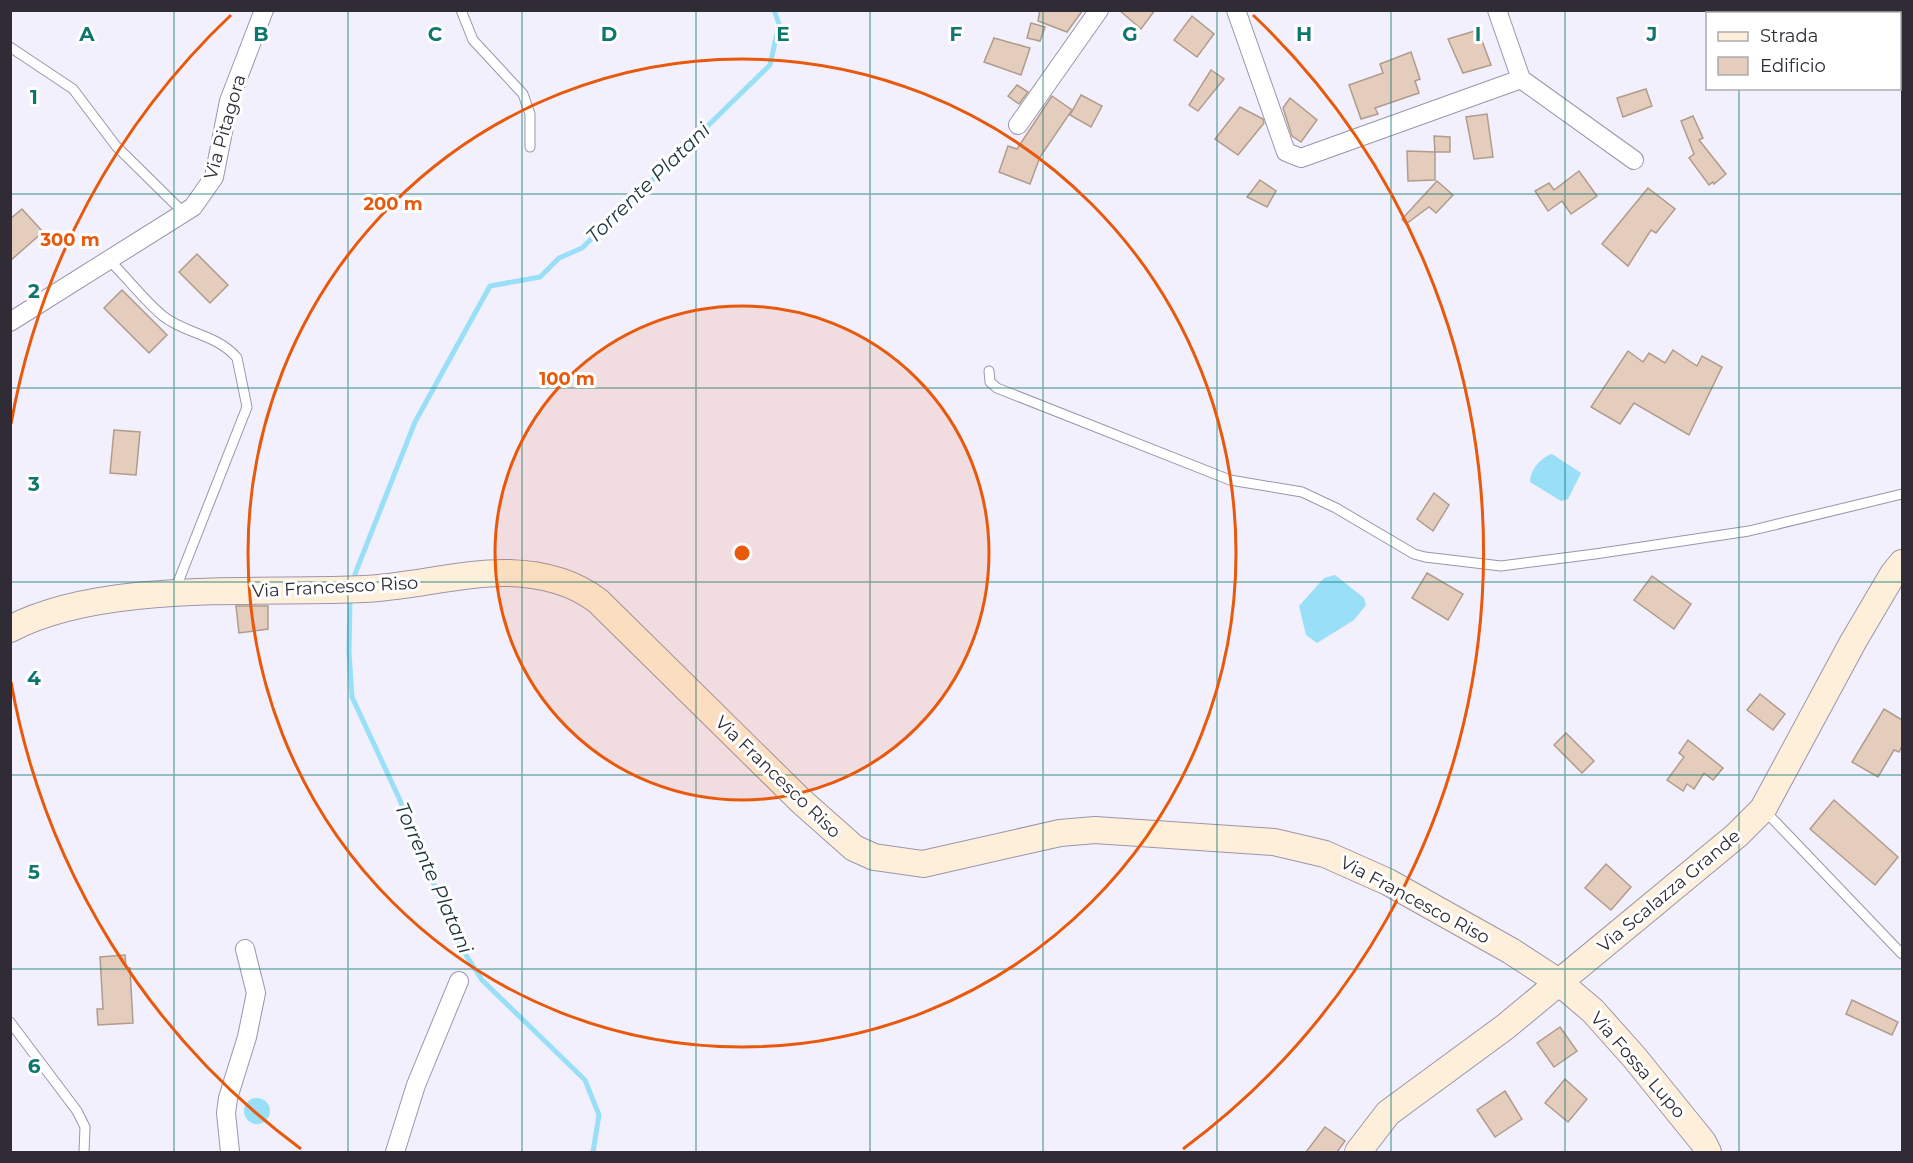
<svg xmlns="http://www.w3.org/2000/svg" width="1913" height="1163" viewBox="0 0 1913 1163" font-family="Montserrat,sans-serif">
<rect width="100%" height="100%" fill="#f3f0fe"/>
<g fill="#98dff7">
<path d="M1552,454l29,19 -13,26 -7,2 -31,-19c0,-12 11,-25 22,-28z"/>
<path d="M1335,575l29,23 2,7 -12,15 -37,23 -11,-8 -7,-29 25,-28z"/>
<circle cx="257" cy="1111" r="13"/>
</g>
<g fill="none" stroke-linecap="round" stroke-linejoin="round">
<g stroke="#98dff7" stroke-width="5">
<path d="M355,574l60,-152 75,-136 50,-9 19,-19 23,-10 51,-49 137,-134 9,-41 -5,-14"/>
<path d="M350,599l-1,53 3,45 47,101 58,143 25,39 103,100 14,35 -6,37"/>
</g>
</g>
<g fill="#e4cdbd" stroke="#b19c8c" stroke-width="1.5">
<path d="M1040,10h43l-16,22 -29,-11z"/>
<path d="M1119,10h36l-14,19z"/>
<path d="M1192,16l22,18 -17,23 -23,-17z"/>
<path d="M1031,23l14,4 -5,14 -13,-3z"/>
<path d="M1478,30l13,35 -28,8 -15,-34z"/>
<path d="M994,38l36,10 -9,27 -37,-13z"/>
<path d="M1411,52l9,27 -5,2 4,12 -44,15 3,6 -17,5 -12,-34 34,-12 -3,-9z"/>
<path d="M1211,70l13,9 -26,32 -9,-6z"/>
<path d="M1017,85l11,7 -9,12 -11,-8z"/>
<path d="M1646,89l6,17 -29,11 -6,-19z"/>
<path d="M1081,95l21,11 -11,21 -21,-12z"/>
<path d="M1052,96l20,14 -32,47 -10,27 -31,-12 9,-26 9,3z"/>
<path d="M1290,98l27,22 -16,22 -9,-6 -9,-28z"/>
<path d="M1240,107l23,12 1,4 -26,32 -23,-16z"/>
<path d="M1487,114l6,43 -19,2 -8,-42z"/>
<path d="M1693,116l10,22 -4,2 27,34 -12,10 -1,-2 -4,3 -20,-27 5,-4 -13,-33z"/>
<path d="M1434,136l16,1v15h-15z"/>
<path d="M1407,151l28,1v28l-27,1z"/>
<path d="M1579,171l18,25 -26,18 -9,-13 -14,10 -13,-20 14,-8 5,7z"/>
<path d="M1260,180l16,11 -9,16 -20,-10z"/>
<path d="M1437,181l16,14 -17,18 -7,-6 -23,17 -4,-5z"/>
<path d="M1648,188l27,21 -19,24 -5,-3 -23,36 -26,-22z"/>
<path d="M22,209l21,23 -33,29v-42z"/>
<path d="M197,254l31,31 -18,18 -31,-31z"/>
<path d="M122,290l45,45 -18,18 -45,-45z"/>
<path d="M1673,350l24,16 5,-10 20,11 -33,68 -55,-32 -14,21 -29,-17 37,-56 15,11 6,-9 16,10z"/>
<path d="M114,430l26,2 -4,43 -26,-2z"/>
<path d="M1434,493l15,12 -16,26 -16,-12z"/>
<path d="M1427,573l36,21 -15,26 -36,-22z"/>
<path d="M1652,576l39,28 -17,25 -40,-29z"/>
<path d="M236,606h32v23l-29,4z"/>
<path d="M1760,694l25,20 -12,16 -26,-20z"/>
<path d="M1884,709l18,11v26l-3,6 -5,-2 -16,27 -26,-15z"/>
<path d="M1566,733l28,28 -12,12 -28,-28z"/>
<path d="M1688,740l35,28 -10,12 -9,-7 -10,16 -7,-5 -4,7 -16,-11 17,-23 -5,-4z"/>
<path d="M1834,800l64,57 -23,28 -65,-56z"/>
<path d="M1606,864l25,23 -20,23 -26,-22z"/>
<path d="M125,955l1,13h4l3,55 -35,2 -1,-16h6l-3,-52z"/>
<path d="M1852,1000l46,22 -6,13 -46,-21z"/>
<path d="M1560,1027l17,24 -23,16 -17,-24z"/>
<path d="M1565,1079l22,20 -19,23 -23,-19z"/>
<path d="M1505,1091l17,28 -27,18 -18,-27z"/>
<path d="M1325,1127l20,14 -8,11h-31z"/>
</g>
<g fill="none" stroke-linecap="round" stroke-linejoin="round">
<defs>
<g id="lane">
<path d="M461,10l12,30 50,54 7,20v33"/>
<path d="M10,47l63,42 43,57 68,67"/>
<path d="M110,261c18,18 34,39 53,55 22,18 54,18 74,42l10,49 -72,183"/>
<path d="M989,371l1,11 7,6 233,92 72,12 34,16 78,46 11,3 76,9 94,-12 154,-23 153,-37"/>
<path d="M1765,811l137,143"/>
<path d="M10,1022l67,89 8,16 -1,25"/>
</g>
<g id="street">
<path d="M1236,10l50,142 15,6 220,-79"/>
<path d="M1497,10l24,69 113,81"/>
<path d="M1018,125l81,-115"/>
<path d="M10,322l183,-115 21,-30 15,-76 35,-91"/>
<path d="M230,1152l-4,-39 2,-15 19,-61 9,-44 -11,-44"/>
<path d="M395,1152l21,-67 43,-104"/>
</g>
<g id="secondary">
<path d="M10,629c93,-49 250,-35 354,-40 47,-2 99,-17 145,-16 33,1 63,8 89,28l203,200 53,47 20,9 49,7 137,-31 35,-3 179,12 51,12 63,28 123,69 49,32 33,28 41,46 69,85 5,10"/>
<path d="M1358,1152l30,-39 117,-86 232,-192 26,-26 90,-167 40,-68 9,-11"/>
</g>
</defs>
<use href="#lane" stroke="#9b95ab" stroke-width="11"/>
<use href="#street" stroke="#9b95ab" stroke-width="20"/>
<use href="#secondary" stroke="#9b95ab" stroke-width="28"/>
<use href="#lane" stroke="#fff" stroke-width="9"/>
<use href="#street" stroke="#fff" stroke-width="18"/>
<use href="#secondary" stroke="#feefda" stroke-width="26"/>
</g>
<path fill="none" stroke="#0f766e" stroke-width="1.5" stroke-opacity="0.55" d="M174,10v1142M348,10v1142M522,10v1142M696,10v1142M870,10v1142M1043,10v1142M1217,10v1142M1391,10v1142M1565,10v1142M1739,10v4M1739,88v1064M10,194h1892M10,388h1892M10,582h1892M10,775h1892M10,969h1892"/>
<circle cx="742" cy="553" r="247" fill="#e8590c" fill-opacity=".12"/>
<g fill="none" stroke="#e8590c" stroke-width="3">
<circle cx="742" cy="553" r="247"/>
<circle cx="742" cy="553" r="494"/>
<path d="M301 1149A742 742 0 0 1 11 682M11 424A742 742 0 0 1 231 15M1253 15A742 742 0 0 1 1183 1149"/>
</g>
<g text-anchor="middle" stroke-width="6" stroke-linejoin="round" paint-order="stroke">
<g font-size="18" fill="#2f2c35" stroke="#fff">
<text transform="translate(225 127) rotate(-74)" y="6">Via Pitagora</text>
<text transform="translate(335 587) rotate(-3)" y="6">Via Francesco Riso</text>
<text transform="translate(778 777) rotate(44)" y="6">Via Francesco Riso</text>
<text transform="translate(1669 891) rotate(-40)" y="6">Via Scalazza Grande</text>
<text transform="translate(1415 900) rotate(28)" y="6">Via Francesco Riso</text>
<text transform="translate(1638 1065) rotate(49)" y="6">Via Fossa Lupo</text>
</g>
<g font-size="20" font-style="italic" fill="#20373e" stroke="#fff">
<text transform="translate(648 183) rotate(-44)" y="7">Torrente Platani</text>
<text transform="translate(434 878) rotate(66)" y="7">Torrente Platani</text>
</g>
</g>
<g font-size="20" text-anchor="middle" font-weight="bold" fill="#0f766e" stroke="#fff" stroke-width="6" stroke-linejoin="round" paint-order="stroke">
<text x="87" y="41">A</text>
<text x="261" y="41">B</text>
<text x="435" y="41">C</text>
<text x="609" y="41">D</text>
<text x="783" y="41">E</text>
<text x="956" y="41">F</text>
<text x="1130" y="41">G</text>
<text x="1304" y="41">H</text>
<text x="1478" y="41">I</text>
<text x="1652" y="41">J</text>
<text x="34" y="104">1</text>
<text x="34" y="298">2</text>
<text x="34" y="491">3</text>
<text x="34" y="685">4</text>
<text x="34" y="879">5</text>
<text x="34" y="1073">6</text>
</g>
<circle cx="742" cy="553" r="9" fill="#e8590c" stroke="#fff" stroke-width="3"/>
<g font-size="18" text-anchor="middle" font-weight="bold" fill="#e8590c" stroke="#fff" stroke-width="6" stroke-linejoin="round" paint-order="stroke">
<text x="393" y="210">200 m</text>
<text x="70" y="246">300 m</text>
<text x="567" y="385">100 m</text>
</g>
<rect width="1913" height="1163" fill="none" stroke="#2f2c35" stroke-width="24"/>
<rect x="1706" y="12" width="195" height="78" fill="#ffffff" stroke="#acabae" stroke-width="1.5"/>
<rect x="1718" y="32" width="30" height="9" fill="#feefda" stroke="#acabae" stroke-width="1.5"/>
<text x="1760" y="42" font-size="18" fill="#2f2c35">Strada</text>
<rect x="1718" y="57" width="30" height="18" fill="#e4cdbd" stroke="#acabae" stroke-width="1.5"/>
<text x="1760" y="72" font-size="18" fill="#2f2c35">Edificio</text>
</svg>
